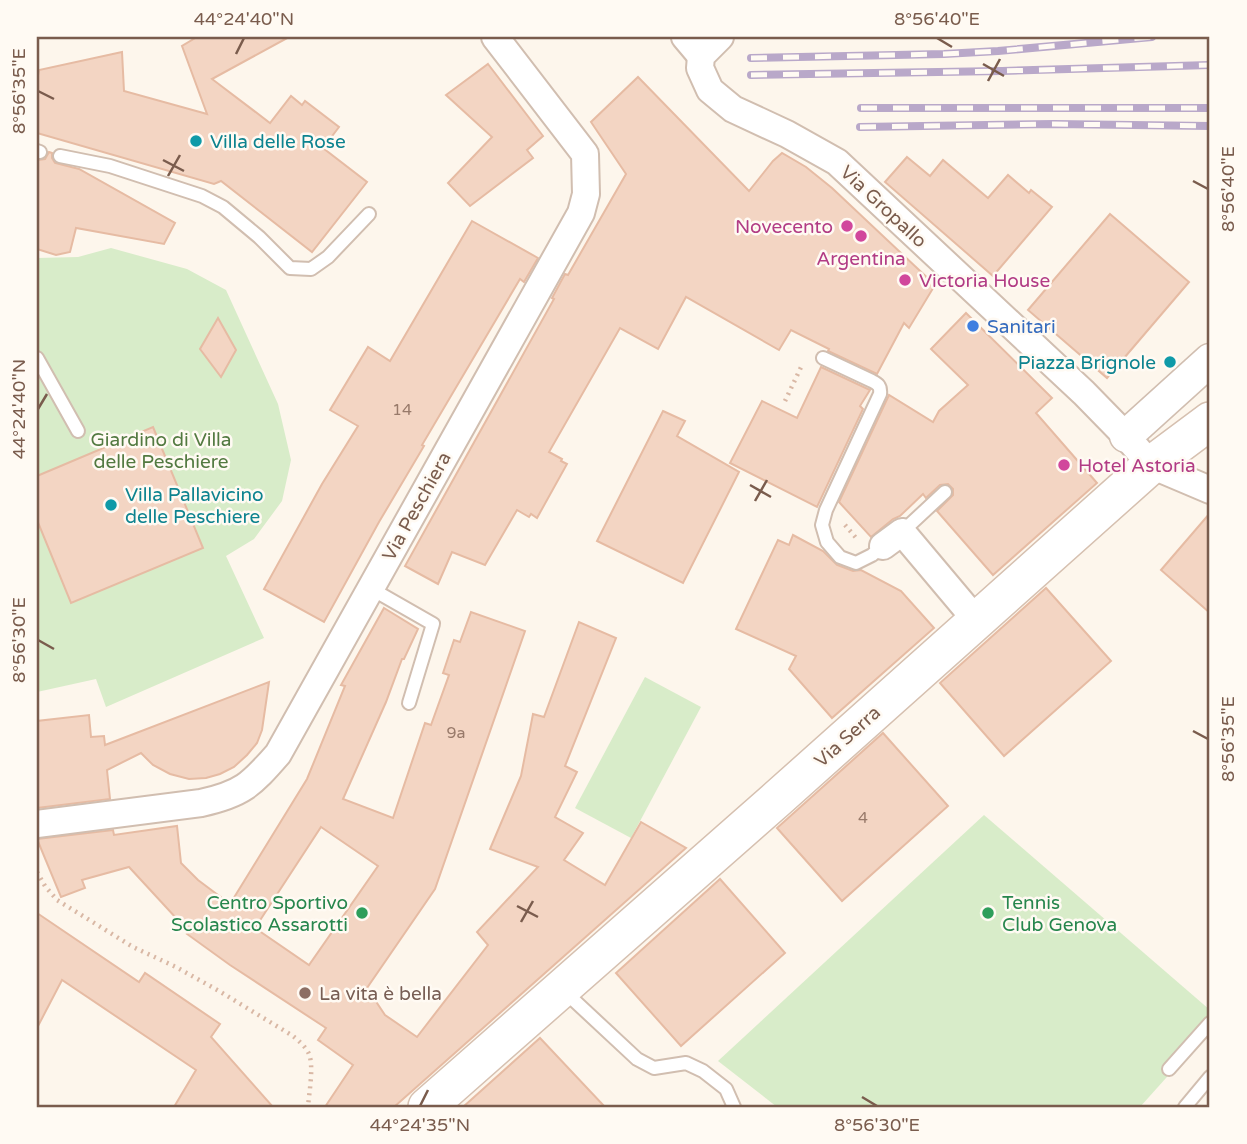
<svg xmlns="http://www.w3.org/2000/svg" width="1247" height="1144" viewBox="0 0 1247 1144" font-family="'Varela Round',sans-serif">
<rect width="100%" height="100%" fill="#fdf6ec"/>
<g fill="#d8ecc9">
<path d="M111,248l76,21 39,21 52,114 13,56 -9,41 -28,38 -28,17 38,82 -158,69 -10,-28 -59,13v-434l41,-1z"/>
<path d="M645,677l56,30 -70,131 -56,-30z"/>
<path d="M984,815l226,195v19l-70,78h-363l-59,-46z"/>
</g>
<g fill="#f3d5c3" stroke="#e6bba3" stroke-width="2" fill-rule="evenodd">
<path d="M197,37h92l-77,42 58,44 21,-27 11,9 3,-4 34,26 -16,21 44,34 -55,70 -91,-71 -7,3 -177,-51v-52l2,-11 83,-18 2,39 83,23 -25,-68z"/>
<path d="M488,64l55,72 -16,14 6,8 -63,48 -22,-23 44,-46 -46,-42z"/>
<path d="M638,77l111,114 24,-30 9,-8 24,14 26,21 103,97 -26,43 -5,-5 -27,51 -49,-23 1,-2 -38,-19 -12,20 -93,-53 -28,52 -38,-21 -71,124 13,7 -1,2 6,3 -30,54 -6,-4 -2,3 -12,-7 -32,55 -33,-13 -14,32 -33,-18 149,-267 -2,-1 13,-24 3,1 58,-101 -35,-52z"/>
<path d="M49,152l3,1v5l3,5 24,6 96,54 -11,21 -88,-16 -6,24 -14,3 -19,-6v-81l1,-8 7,-1z"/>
<path d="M907,157l23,19 13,-16 45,38 20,-23 21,18 2,-3 21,17 -59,69 -108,-94z"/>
<path d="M1110,214l79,68 -82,96 -79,-68z"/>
<path d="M472,221l66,37 -14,24 -4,-3 -98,166 2,1 -45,76 -55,100 -60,-33 58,-105 36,-58 -28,-16 38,-63 22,14z"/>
<path d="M966,313l86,85 -16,15 61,70 -104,92 -56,-64 16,-16v-6l-5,-5 -8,1 -14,13 -3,-4 -23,22 -7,3 -22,18 -32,-35 50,-107 44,27 6,-11 29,-26 -37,-36z"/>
<path d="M218,318l18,32 -15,27 -21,-28z"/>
<path d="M821,367l49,23 -10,16 3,3 -46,98 -87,-44 32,-62 35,17z"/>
<path d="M663,411l22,10 -8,15 62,36 -56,111 -86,-42z"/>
<path d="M153,427l50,121 -132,55 -34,-83v-44z"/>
<path d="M1210,513v100l-49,-43z"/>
<path d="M793,535l30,16 14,14 16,6 8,-1 40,21 33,37 -102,90 -43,-49 7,-13 -60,-27 42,-89 11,5z"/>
<path d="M1046,588l65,73 -107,95 -64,-73z"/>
<path d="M384,608l34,21 -14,30h-2l-16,43 -43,97 50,19 32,-95 6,2 18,-50 -6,-2 11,-33 6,2 11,-30 54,19 -90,258 -68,99 18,27 32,22 71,-92 -11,-13 61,-65 -48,-18 31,-73 12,-62 11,3 35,-95 37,16 -51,128 12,6 -22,45 28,16 -19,27 41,25 36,-63 45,26 -292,259h-69l28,-42 -35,-25 8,-12 -96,-63 -43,-31 2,-2 -60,-65 -47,13 3,8 -24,9 -24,-58 76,-9 1,5 63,-9 4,37 17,17 32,24 77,-125 38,-93 -4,-1zM321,827l57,39 -69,99 -54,-37z"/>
<path d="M269,682l-7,48 -5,13 -10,12 -13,12 -14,7 -14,4 -17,1 -19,-5 -17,-9 -12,-12 -34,17 3,29 -73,9v-87l52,-6 2,22 13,-1 1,9z"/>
<path d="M883,733l65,73 -106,95 -65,-73z"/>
<path d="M720,879l65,74 -104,93 -65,-73z"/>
<path d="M37,913l102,69 6,-9 75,51 -9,13 62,70h-99l22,-37 -134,-90 -25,48z"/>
<path d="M540,1038l65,69h-142z"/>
</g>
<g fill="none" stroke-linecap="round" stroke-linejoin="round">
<defs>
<g id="service">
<path d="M37,151l3,1"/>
<path d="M60,156l50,10 92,30 21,11 36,30 31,31 21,1 17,-12 41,-43"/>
<path d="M37,358l41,73"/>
<path d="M823,358l49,23c6,3 9,5 8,13l-54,116 -4,15 5,17 13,15 16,6 16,-8 11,-9"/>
<path d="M902,532l43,-40"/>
<path d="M370,588l63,36 -24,79"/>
<path d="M564,991l73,68 17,9 32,-5 17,8 23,18 8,18"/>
<path d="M1169,1069l41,-46"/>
<path d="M1185,1107l25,-30"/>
</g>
<g id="minor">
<path d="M685,37l16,19"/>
<path d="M720,37l-19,19 -1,12 10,22 23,19 54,25 50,28 247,231 42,43 25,29 59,25"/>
<path d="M883,546l19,-14 74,88"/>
<path d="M37,824l164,-21c41,-9 50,-18 77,-49l303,-541 5,-19 -1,-40 -90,-117"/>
</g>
<path id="tertiary" d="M1126,436l84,-76"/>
<path id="secondary" d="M427,1107l351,-309 373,-333 59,-44"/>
</defs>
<use href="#service" stroke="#d1beb0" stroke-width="16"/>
<use href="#minor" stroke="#d1beb0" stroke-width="30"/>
<use href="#tertiary" stroke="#d1beb0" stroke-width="35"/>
<use href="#secondary" stroke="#d6c0b0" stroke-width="40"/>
<g stroke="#d9b8a5" stroke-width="4.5" stroke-dasharray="2 5" stroke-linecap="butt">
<path d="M785,401l18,-38"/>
<path d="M845,525l12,14"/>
<path d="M37,872l8,14 12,14 76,47 43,20 43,24 74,45c6,5 13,11 16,18 5,13 0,39 -1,53"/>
</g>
<use href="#service" stroke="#fff" stroke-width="12"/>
<use href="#minor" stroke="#fff" stroke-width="26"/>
<use href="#tertiary" stroke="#fff" stroke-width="32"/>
<use href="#secondary" stroke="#fff" stroke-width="37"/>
<defs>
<g id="rail">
<path d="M751,58l193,-4 54,-3 154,-14"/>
<path d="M751,75l251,-4 208,-6"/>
<path d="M861,108h349"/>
<path d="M860,127l194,-3 156,2"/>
</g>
</defs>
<use href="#rail" stroke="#b9a8c9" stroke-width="8"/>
<use href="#rail" stroke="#fffaf3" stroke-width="5" stroke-dasharray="16" stroke-linecap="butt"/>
</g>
<path fill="none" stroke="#7a5c4d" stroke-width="2.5" d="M937,38l15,9M236,54l8,-16M983,64l21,12M988,81l12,-22M38,91l16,8M163,160l21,11M168,176l12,-21M1193,181l15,8M38,409l9,-15M750,485l21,12M755,501l12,-21M38,640l16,9M1193,731l15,8M517,906l21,11M521,922l12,-21M862,1097l15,9M420,1106l8,-16"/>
<g fill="#0f9aa8" stroke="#fffaf3" stroke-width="2.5">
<circle cx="196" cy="141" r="7"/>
<circle cx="1170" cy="362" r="7"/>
<circle cx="111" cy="505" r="7"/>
</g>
<g fill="#d1479c" stroke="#fffaf3" stroke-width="2.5">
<circle cx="847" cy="226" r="7"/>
<circle cx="861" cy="236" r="7"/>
<circle cx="905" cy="280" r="7"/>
<circle cx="1064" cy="465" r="7"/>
</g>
<circle fill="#3f7fe0" stroke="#fffaf3" stroke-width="2.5" cx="973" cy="326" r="7"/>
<g fill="#2e9e5b" stroke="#fffaf3" stroke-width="2.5">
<circle cx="362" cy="913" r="7"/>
<circle cx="988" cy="913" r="7"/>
</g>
<circle fill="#8d6e63" stroke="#fffaf3" stroke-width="2.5" cx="305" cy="993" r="7"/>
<g text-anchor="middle" stroke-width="5" stroke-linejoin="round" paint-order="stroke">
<g font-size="16" fill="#987a6a">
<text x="402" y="415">14</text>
<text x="456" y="738">9a</text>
<text x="863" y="823">4</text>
</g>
<g font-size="19" fill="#0d838f" stroke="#fffaf3" text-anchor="start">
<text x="210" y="148">Villa delle Rose</text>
<text x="1156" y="369" text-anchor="end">Piazza Brignole</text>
<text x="125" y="501">Villa Pallavicino<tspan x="125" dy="22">delle Peschiere</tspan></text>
</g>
<g font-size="19" fill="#7a5c4d" stroke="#fffaf3">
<text transform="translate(884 206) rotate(43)" y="7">Via Gropallo</text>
<text transform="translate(416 506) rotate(-61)" y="7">Via Peschiera</text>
<text transform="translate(847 736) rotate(-42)" y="7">Via Serra</text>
</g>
<g font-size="19" fill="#b23c85" stroke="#fffaf3" text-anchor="start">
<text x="833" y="233" text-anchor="end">Novecento</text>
<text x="861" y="265" text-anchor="middle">Argentina</text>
<text x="919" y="287">Victoria House</text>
<text x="1078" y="472">Hotel Astoria</text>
</g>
<g font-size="19" fill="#366cbe" stroke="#fffaf3" text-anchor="start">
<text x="987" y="333">Sanitari</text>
</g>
<g font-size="19" fill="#537a41" stroke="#fffaf3">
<text x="161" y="446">Giardino di Villa<tspan x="161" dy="22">delle Peschiere</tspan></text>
</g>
<g font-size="19" fill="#27864d" stroke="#fffaf3" text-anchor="end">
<text x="348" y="909">Centro Sportivo<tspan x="348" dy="22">Scolastico Assarotti</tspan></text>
<text x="1002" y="909" text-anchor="start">Tennis<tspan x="1002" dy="22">Club Genova</tspan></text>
</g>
<g font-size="19" fill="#785e54" stroke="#fffaf3" text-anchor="start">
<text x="319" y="1000">La vita è bella</text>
</g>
</g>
<rect width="1247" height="1144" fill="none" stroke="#fffaf3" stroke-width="77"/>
<rect x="38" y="38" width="1170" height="1068" fill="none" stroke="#7a5c4d" stroke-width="2.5"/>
<g font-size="18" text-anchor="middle" fill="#7a5c4d">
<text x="244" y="25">44°24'40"N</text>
<text x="937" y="25">8°56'40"E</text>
<text transform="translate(19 91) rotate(-90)" y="6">8°56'35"E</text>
<text transform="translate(1228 189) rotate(-90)" y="6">8°56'40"E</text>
<text transform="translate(19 409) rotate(-90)" y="6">44°24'40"N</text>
<text transform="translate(19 640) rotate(-90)" y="6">8°56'30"E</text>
<text transform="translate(1228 739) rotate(-90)" y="6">8°56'35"E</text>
<text x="420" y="1131">44°24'35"N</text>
<text x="877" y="1131">8°56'30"E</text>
</g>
</svg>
